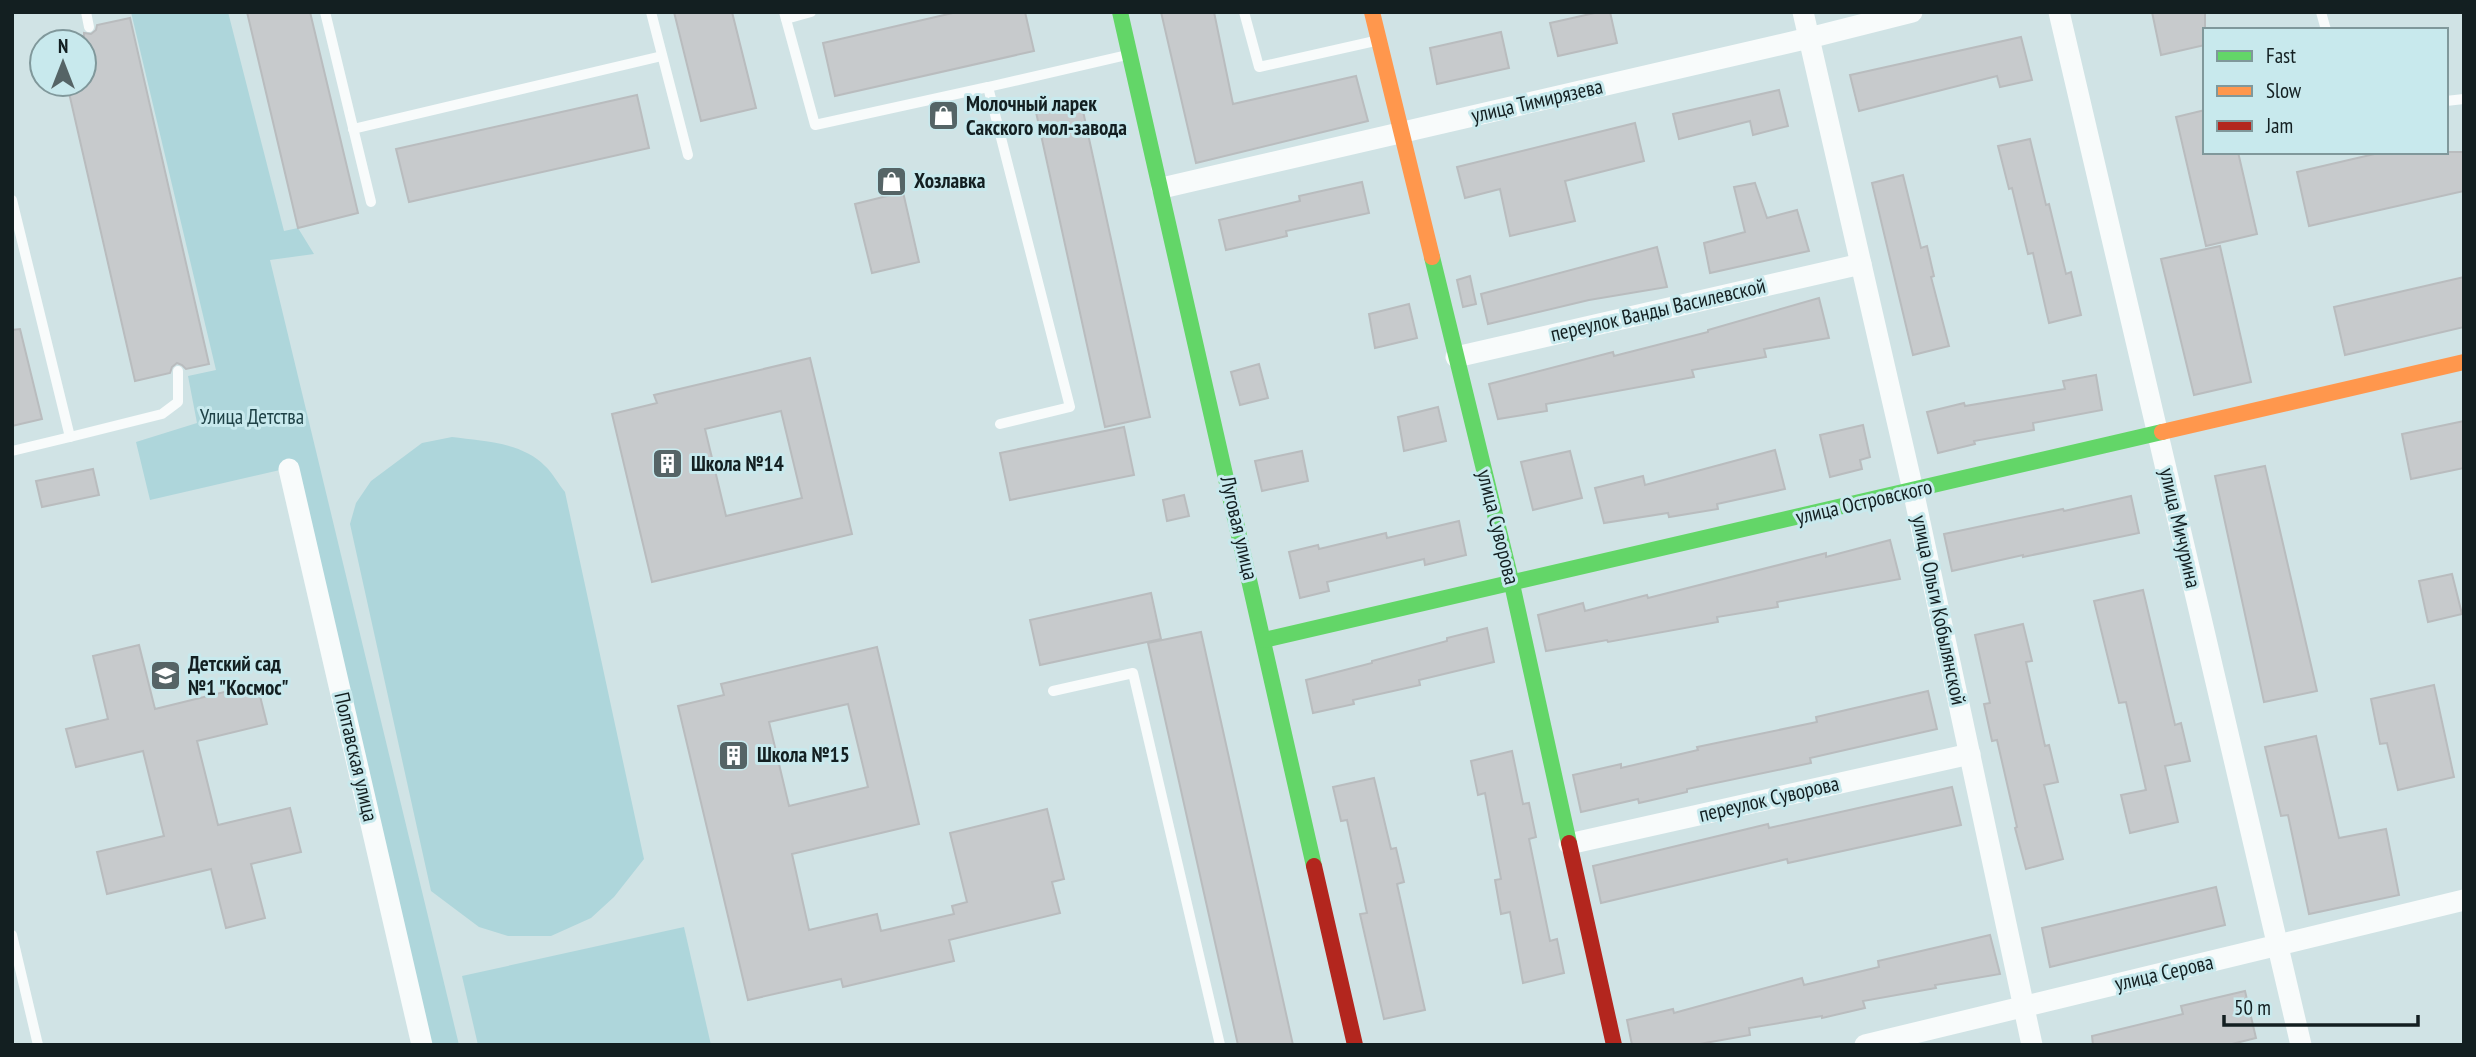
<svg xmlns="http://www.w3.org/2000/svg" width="2476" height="1057" viewBox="0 0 2476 1057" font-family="'PT Sans Narrow',sans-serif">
<rect width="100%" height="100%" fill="#d0e3e5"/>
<g fill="#aed6db">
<path d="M131,12h97l56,219 14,-3 16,26 -44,6 189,785h-29l-137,-578 -143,33 -14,-58 61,-19 -9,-47 28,-6z"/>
<path d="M452,437c30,4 70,5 93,29 8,7 13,18 20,26l79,367 -30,38 -23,21 -40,18h-43l-29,-9 -48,-36 -81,-367 6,-21 15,-22 51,-38z"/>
<path d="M684,927l27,118h-233l-16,-69z"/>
</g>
<g fill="#c7cacc" stroke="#b9bcbe" stroke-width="2" fill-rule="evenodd">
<path d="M247,12h63l48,201 -60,15z"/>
<path d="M674,12h58l24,96 -55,13z"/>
<path d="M957,12h68l9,39 -199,45 -12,-53z"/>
<path d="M1161,12h53l19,92 123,-28 12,45 -172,42z"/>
<path d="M1599,12h11l7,31 -59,13 -8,-33z"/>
<path d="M2152,12h53v33l-44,10z"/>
<path d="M130,18l79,346 -23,5 -4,-4 -5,-2 -5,4 -2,6 -35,8 -68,-297h17v-51l7,1 5,-4 1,-5z"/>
<path d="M1501,32l8,36 -72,16 -7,-36z"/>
<path d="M2021,37l11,43 -32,7 -3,-11 -138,35 -9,-36z"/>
<path d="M1779,90l9,36 -35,9 -3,-14 -71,18 -6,-25z"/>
<path d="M637,95l12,53 -240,54 -13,-53z"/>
<path d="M1081,102l69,315 -45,10 -69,-315z"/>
<path d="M2205,110v42h33l19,82 -51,12 -30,-129z"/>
<path d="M1635,123l9,38 -79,20 10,40 -65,15 -10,-47 -35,9 -8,-31z"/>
<path d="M2030,139l16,66 3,-1 17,70 5,-2 10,43 -32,8 -16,-70 -5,1 -16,-66 -3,1 -11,-43z"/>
<path d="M2383,152h81v39l-155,35 -12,-54z"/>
<path d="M1903,175l18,73 6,-2 7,30 -3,1 18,69 -36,9 -41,-172z"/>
<path d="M1362,182l7,31 -83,18 1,5 -61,14 -7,-30 81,-19 -1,-5z"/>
<path d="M1755,183l12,35 30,-8 12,41 -99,22 -6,-30 41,-11 -11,-45z"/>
<path d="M903,192l16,70 -47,11 -17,-69z"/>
<path d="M2220,246l31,136 -57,13 -33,-136z"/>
<path d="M1657,247l10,40 -78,13 -101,24 -7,-30z"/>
<path d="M1470,276l6,28 -13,3 -6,-27z"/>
<path d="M2464,277v50l-119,28 -11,-48z"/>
<path d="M1819,298l10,40 -65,11 2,8 -74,13 2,7 -148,27 1,7 -49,8 -9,-35 124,-32 1,4 94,-24v-2z"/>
<path d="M1409,304l8,34 -42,10 -6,-34z"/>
<path d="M20,329l22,90 -30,7v-96z"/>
<path d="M810,358l42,176 -200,48 -40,-168 45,-11 -3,-8zM781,411l21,87 -76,18 -21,-87z"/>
<path d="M1259,364l9,34 -28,7 -9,-33z"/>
<path d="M2096,375l6,35 -69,13 1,7 -60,11 1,3 -37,9 -11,-41 37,-9 1,3 100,-17 -2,-8z"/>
<path d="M1438,407l8,34 -42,10 -6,-34z"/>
<path d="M2464,421v47l-53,11 -9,-45z"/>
<path d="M1863,425l7,32 -10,3 2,9 -32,8 -10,-42z"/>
<path d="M1124,427l10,48 -124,25 -10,-47z"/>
<path d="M1775,450l10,39 -68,15 1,5 -49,8 -1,-4 -64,10 -9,-35 48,-12 2,9z"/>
<path d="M1302,451l6,30 -46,10 -7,-30z"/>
<path d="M1570,451l12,47 -49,12 -12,-48z"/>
<path d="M2265,466l52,225 -53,11 -49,-226z"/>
<path d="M93,469l6,26 -57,12 -6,-26z"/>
<path d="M1184,495l5,21 -22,5 -4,-21z"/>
<path d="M2131,496l8,37 -116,24v-2l-71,16 -8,-37 119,-25 1,2z"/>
<path d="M1459,521l7,34 -41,10 -1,-6 -97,23 2,9 -29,7 -11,-46 29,-7 1,4 67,-16 1,5z"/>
<path d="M1890,540l10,39 -123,23 1,5 -61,10 1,5 -110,20 -1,-2 -61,11 -8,-36 45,-12 2,8 62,-16 1,3 178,-45v4z"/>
<path d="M2452,574l10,40 -34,8 -9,-41z"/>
<path d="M2143,590l32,135 6,-2 9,38 -25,5 13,56 -48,11 -9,-38 25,-5 -20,-88 -7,1 -25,-102z"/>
<path d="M1151,593l10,46 -121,26 -10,-45z"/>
<path d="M2023,624l9,37 -6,1 19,84 4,-1 9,37 -14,3 19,74 -37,10 -11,-41 2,-1 -20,-87 -5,1 -8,-37 6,-1 -15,-68z"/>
<path d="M1487,628l7,34 -75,18 1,5 -67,15 1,4 -41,9 -7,-33 66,-17v-2l75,-20v-3z"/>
<path d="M1201,632l92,413h-55l-90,-402z"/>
<path d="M139,645l16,64 102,-25 10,40 -70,17 21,84 72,-17 11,44 -50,12 14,54 -39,10 -15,-59 -104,25 -10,-42 67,-16 -21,-85 -67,16 -10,-38 42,-10 -15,-63z"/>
<path d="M877,647l42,177 -127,30 17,76 68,-16 4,17 73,-17 -2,-8 15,-4 -17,-69 97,-24 17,70 -12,3 8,31 -111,27 5,21 -111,26 -2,-8 -93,21 -70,-294 46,-11 -3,-11zM848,704l20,83 -79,19 -20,-84z"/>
<path d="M2434,685l20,92 -56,13 -11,-47 -7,1 -9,-45z"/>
<path d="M1928,691l9,38 -127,29 1,5 -124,26v3l-48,11 -1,-4 -57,13 -8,-37 48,-11v4l77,-18 -1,-3 120,-25 -1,-5z"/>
<path d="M2316,736l23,102 47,-9 13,66 -90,19 -21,-99 -7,1 -16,-69z"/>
<path d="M1512,751l11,53 6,-1 7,34 -7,2 21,102 7,-2 7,34 -41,10 -13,-71 -9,2 -6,-34 6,-1 -16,-86 -7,2 -7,-34z"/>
<path d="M1374,778l17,71 5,-1 8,34 -7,2 28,126 -41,9 -24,-105 7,-1 -20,-93 -6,1 -8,-34z"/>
<path d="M1952,787l9,38 -173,38 -1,-4 -186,44 -8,-37 175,-42 1,4z"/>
<path d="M2216,887l9,38 -175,42 -8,-39z"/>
<path d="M1990,935l10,39 -65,11 1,3 -73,13 2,7 -43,10v-2l-73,12 1,7 -56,10h-62l-5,-25 46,-11 1,4 128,-35 2,7 75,-18 -1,-6z"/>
<path d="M2245,991l11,47 -28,7h-135l-1,-9 91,-22 -2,-8z"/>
</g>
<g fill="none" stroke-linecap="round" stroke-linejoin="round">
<g stroke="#f8fbfb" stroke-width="10">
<path d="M86,12l3,15"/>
<path d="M325,12l46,190"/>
<path d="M651,12l37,143"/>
<path d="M784,12l31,113 173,-38"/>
<path d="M1244,12l15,55 116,-26"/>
<path d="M2321,12l5,18"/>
<path d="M786,19l25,-7"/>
<path d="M2446,101l18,-2"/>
<path d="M353,129l309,-73"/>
<path d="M12,200l58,237 -58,14"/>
<path d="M1000,424l70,-17 -82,-320 139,-32"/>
<path d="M70,437l92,-23 16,-12v-31"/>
<path d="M1053,691l80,-18 87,372"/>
<path d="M12,935l26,110"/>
</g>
<g stroke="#f8fbfb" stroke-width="21">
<path d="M1803,12l110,478 119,555"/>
<path d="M2059,12l242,1033"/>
<path d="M1162,188l647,-150 103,-26"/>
<path d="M1456,357l405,-93"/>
<path d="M289,469l133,576"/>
<path d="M1569,844l401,-90"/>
<path d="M1865,1045l599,-145"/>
</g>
<g stroke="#63d668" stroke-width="16">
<path d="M1120,12l194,854"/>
<path d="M1432,257l80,327 57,259"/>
<path d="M1264,640l898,-208"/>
</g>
<g stroke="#ff974d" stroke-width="16">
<path d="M1372,12l60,245"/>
<path d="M2162,432l302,-70"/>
</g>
<g stroke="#b3261e" stroke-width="16">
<path d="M1569,843l45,202"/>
<path d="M1314,866l41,179"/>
</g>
</g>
<defs>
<symbol id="shop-square" viewBox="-11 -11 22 22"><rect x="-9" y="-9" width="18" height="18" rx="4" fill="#556466" stroke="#c8e9ed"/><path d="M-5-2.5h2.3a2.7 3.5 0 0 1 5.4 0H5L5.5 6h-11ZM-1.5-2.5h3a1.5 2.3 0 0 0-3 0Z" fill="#fff"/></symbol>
<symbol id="building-square" viewBox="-11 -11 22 22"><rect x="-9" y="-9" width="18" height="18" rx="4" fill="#556466" stroke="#c8e9ed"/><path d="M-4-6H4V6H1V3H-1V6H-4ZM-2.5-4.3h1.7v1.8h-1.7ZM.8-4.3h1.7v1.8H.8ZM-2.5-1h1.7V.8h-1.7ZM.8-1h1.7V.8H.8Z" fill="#fff"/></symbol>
<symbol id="school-square" viewBox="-11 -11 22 22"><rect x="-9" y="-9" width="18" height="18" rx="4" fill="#556466" stroke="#c8e9ed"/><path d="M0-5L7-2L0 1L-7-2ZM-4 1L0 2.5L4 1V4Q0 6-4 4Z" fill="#fff"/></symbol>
</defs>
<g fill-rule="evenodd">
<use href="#shop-square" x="926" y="98" width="35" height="35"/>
<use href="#shop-square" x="874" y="164" width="35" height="35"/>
<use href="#building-square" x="650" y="446" width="35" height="35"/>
<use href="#school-square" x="148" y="658" width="35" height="35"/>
<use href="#building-square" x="716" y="738" width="35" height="35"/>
</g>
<g text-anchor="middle" stroke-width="6" stroke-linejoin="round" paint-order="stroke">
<g font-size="21" fill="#131f21" stroke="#c8e9ed">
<text transform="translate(1537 101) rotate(-13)" y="7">улица Тимирязева</text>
<text transform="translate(1658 310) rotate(-13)" y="7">переулок Ванды Василевской</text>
<text transform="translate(1864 502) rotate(-13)" y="7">улица Островского</text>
<text transform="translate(1498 527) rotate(76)" y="7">улица Суворова</text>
<text transform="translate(1239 528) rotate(77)" y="7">Луговая улица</text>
<text transform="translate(2180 528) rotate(77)" y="7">улица Мичурина</text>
<text transform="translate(1939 610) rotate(78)" y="7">улица Ольги Кобылянской</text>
<text transform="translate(356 757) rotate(77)" y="7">Полтавская улица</text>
<text transform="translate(1769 799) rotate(-13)" y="7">переулок Суворова</text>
<text transform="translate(2164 973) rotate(-13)" y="7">улица Серова</text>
</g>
<g font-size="21" font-weight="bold" fill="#131f21" stroke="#c8e9ed" text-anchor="start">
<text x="966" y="111">Молочный ларек<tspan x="966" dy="24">Сакского мол-завода</tspan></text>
<text x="914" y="188">Хозлавка</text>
<text x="691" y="471">Школа №14</text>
<text x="188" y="671">Детский сад<tspan x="188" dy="24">№1 "Космос"</tspan></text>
<text x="757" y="762">Школа №15</text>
</g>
<g font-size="21" fill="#1e4146" stroke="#c8e9ed">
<text x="252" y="424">Улица Детства</text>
</g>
</g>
<rect width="2476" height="1057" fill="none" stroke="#131f21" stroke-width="28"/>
<rect x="2203" y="28" width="245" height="126" fill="#c8e9ed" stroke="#80989b" stroke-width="2"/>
<rect x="2217" y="51" width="35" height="10" fill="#63d668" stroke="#80989b" stroke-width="2"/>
<text x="2266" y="63" font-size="21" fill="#131f21">Fast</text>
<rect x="2217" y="86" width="35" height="10" fill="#ff974d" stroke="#80989b" stroke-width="2"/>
<text x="2266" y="98" font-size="21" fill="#131f21">Slow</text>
<rect x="2217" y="121" width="35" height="10" fill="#b3261e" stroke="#80989b" stroke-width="2"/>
<text x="2266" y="133" font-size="21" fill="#131f21">Jam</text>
<g transform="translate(63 63)"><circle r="33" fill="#c8e9ed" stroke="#80989b" stroke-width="2"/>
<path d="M0-5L12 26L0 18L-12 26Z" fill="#556466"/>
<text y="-10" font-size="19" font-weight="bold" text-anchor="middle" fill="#131f21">N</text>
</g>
<path d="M2224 1015v10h194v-10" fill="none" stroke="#131f21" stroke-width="3.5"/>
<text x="2234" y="1015" font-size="21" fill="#131f21" stroke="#c8e9ed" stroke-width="5" paint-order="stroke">50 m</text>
</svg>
